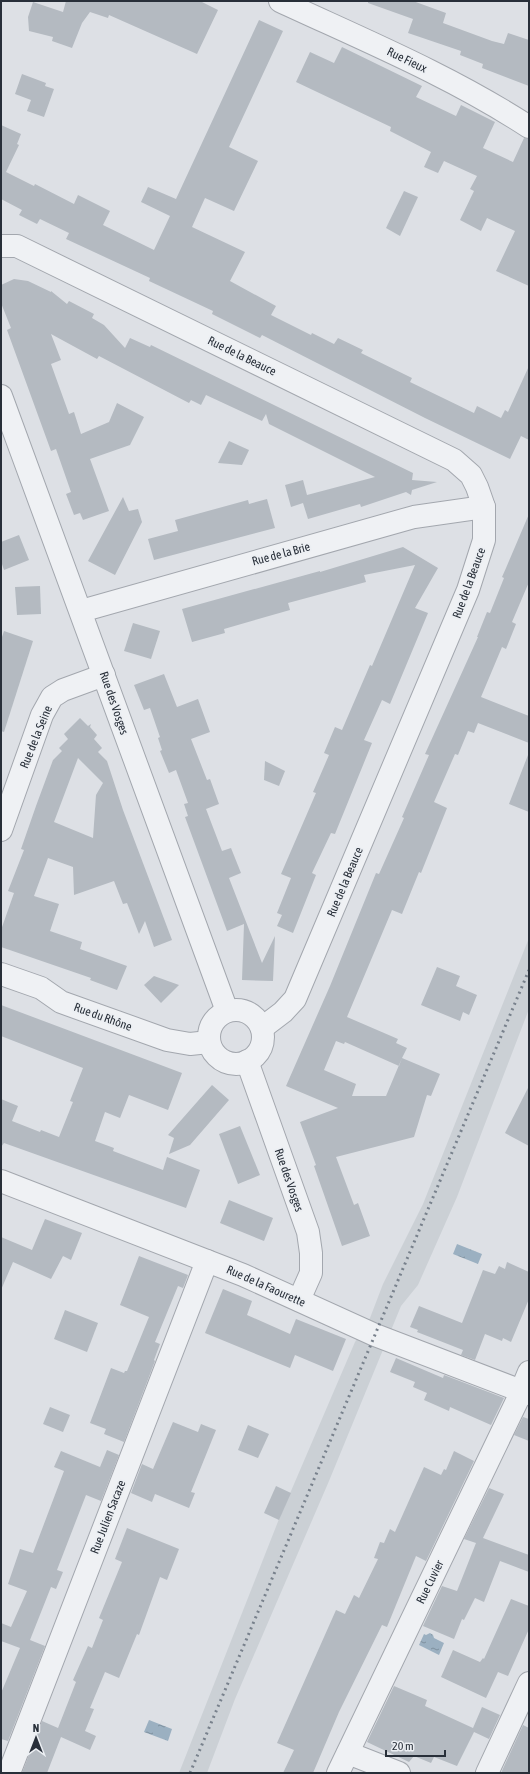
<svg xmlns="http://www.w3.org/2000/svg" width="530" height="1774" viewBox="0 0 530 1774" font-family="'Asap Condensed',sans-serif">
<defs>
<pattern id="water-ripples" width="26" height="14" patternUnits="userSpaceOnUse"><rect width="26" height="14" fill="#9bb0c1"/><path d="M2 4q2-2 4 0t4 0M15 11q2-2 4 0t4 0" fill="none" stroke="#7e909e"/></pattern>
</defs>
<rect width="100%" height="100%" fill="#dde0e5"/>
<path fill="#cbd0d5" d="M529,938v71l-72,188 -39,88 -17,21 -72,175 -94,218 -28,74h-28l100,-254 76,-177 15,-24 13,-34 40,-80z"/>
<g fill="url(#water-ripples)">
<path d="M457,1244l25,10 -4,10 -25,-10z"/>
<path d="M430,1633l3,2 1,3 10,5 -5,12 -20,-10 5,-11 2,1z"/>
<path d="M149,1720l23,9 -4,12 -24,-9z"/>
</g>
<g fill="#b4bac1" fill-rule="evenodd">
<path d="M66,1h134l18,9 -21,44 -88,-39 -1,3 -18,-6 -8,11 -10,25 -20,-7 1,-4 -24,-6 -1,-14 5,-15 30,10z"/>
<path d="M368,1h45l33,12 -3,10 49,18 12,3 4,-11 21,7v46l-47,-18 1,-4 -23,-9 1,-4 -53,-18 5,-14 -45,-16z"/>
<path d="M259,20l24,11 -54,116 29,14 -24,50 -29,-13 -13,29 53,25 -15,29 46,25 -5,9 40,20 1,-2 22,11 4,-6 25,12 -2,3 51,25 -2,4 64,31 3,-7 24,12 4,-8 3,2 21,-46v74l-8,-4 -11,23 -85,-41 -163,-83 -2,3 -48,-24 1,-3 -64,-30 1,-3 -84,-39 3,-6 -29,-14 -3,5 -18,-9 3,-5 -21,-11v-74l20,9 -4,10 2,1 -13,27 28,14 1,-2 39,20 4,-9 32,16 -7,14 51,25 16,-34 -29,-14 7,-15 28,12z"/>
<path d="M342,47l80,39 -6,11 40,19 5,-11 34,17 -12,26 30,14 11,-24 5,1v147l-33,-15 19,-40 -28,-13 -6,13 -21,-11 14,-29 -4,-2 7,-13 -33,-15 -6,12 -14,-6 7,-15 -41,-21 1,-4 -95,-45 14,-30 24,11z"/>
<path d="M22,74l24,9 -1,3 9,3 -10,28 -17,-6 4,-11 -16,-6z"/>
<path d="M404,191l14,6 -18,39 -14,-8z"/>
<path d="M14,279l14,2 23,11v-1l16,13 2,-3 25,13 -2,4 12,7 21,23 5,-10 20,9 1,-2 262,128 -1,7 25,2 -25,8 -1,5 -5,-3 -45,15 -1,-3 -52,15 -5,-16 -12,4 -6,-22 18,-5 4,15 68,-18 -106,-53 -3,-10 -4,7 -56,-26 -5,10 -10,-5 -2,3 -90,-47 -2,3 -46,-25 10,26 -10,4 18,50 5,-2 7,22 28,-12 8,-19 27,14 -14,28 -40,14 19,52 -26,9 -3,-7 -6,2 -8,-21 5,-2 -15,-43 -5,2 -44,-121 4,-2 -10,-25v-18z"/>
<path d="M229,441l20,9 -7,15 -24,-2z"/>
<path d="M123,497l6,14 9,-2 4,13 -27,53 -27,-14z"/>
<path d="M267,499l8,29 -121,32 -6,-21 30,-8 -3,-11 73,-20 1,4z"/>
<path d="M529,514v68l-17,40 4,2 -10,25 -4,-2 -21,50 48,19v27l-51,-20 -4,10 -6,-2 -10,24 -3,-1 -21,48 13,6 -26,65 -2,-1 -17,42 -10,-4 -45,107 51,22 -2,4 11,5 -5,10 38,16 -9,22 -4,-1 -13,42 -78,20 18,48 4,-2 12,33 -28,10 -28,-80 2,-1 -16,-43 38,-14 -52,-22 44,-100 46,-113 3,1 25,-56 -2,-1 27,-62 -4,-1 53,-117h-1l10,-25 3,1 14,-35 -2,-1 4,-9zM336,1041l8,3 1,-2 54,24 3,-8 -16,38h-34l4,-12 -32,-14z"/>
<path d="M19,535l10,25 -25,10 -3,-9v-19z"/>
<path d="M403,547l35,21 -23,40 13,5 -38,91 -8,-4 -18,40 8,3 -37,91 -4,-1 -19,40 4,2 -23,58 -16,-7 5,-11 -5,-2 14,-35 -10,-4 35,-81 -3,-1 16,-37 -5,-2 11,-26 7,3 28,-65 2,1 43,-101 -51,10 2,7 -78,21 2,7 -66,19 1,4 -33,9 -10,-33 138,-38v1z"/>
<path d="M40,586l1,28 -24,1 -2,-28z"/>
<path d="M133,623l27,8 -9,28 -27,-8z"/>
<path d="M4,631l29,10 -29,91 -3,-1v-91z"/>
<path d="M164,674l13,33 21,-8 12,33 -19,7 16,41 3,-1 9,25 -13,5 16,42 9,-3 10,25 -12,5 33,85 13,-27 -2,45 -31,-1 2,-56 -17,7 -42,-114 3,-1 -4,-12 4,-1 -12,-33 -7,3 -9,-22 2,-1 -4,-12 2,-1 -10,-29 -6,2 -10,-25z"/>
<path d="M80,718l8,8 3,-2 -1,3 7,8 -3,4 8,9 -4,4 9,9 16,49 49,130 -18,7 -9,-26 -6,13 -12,-31 -4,1 -9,-23 -40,14 -1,-28 -25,-9 -14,38 25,8 -9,27 32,11 -2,7 47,17 -10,24 -27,-10 1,-2 -90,-31v-17l13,-37 -6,-2 16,-41 -3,-1 15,-43 17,-46 9,-9 -3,-3 9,-9 -4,-5zM78,758l25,25 -7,12 -3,43 -39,-16z"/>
<path d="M528,755l1,1v56l-20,-8z"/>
<path d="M265,761l20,10 -6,15 -15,-6z"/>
<path d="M437,967l23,9 -4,10 21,9 -8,20 -6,-3 -3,9 -39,-16z"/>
<path d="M154,976l25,9 -18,18 -17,-18z"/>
<path d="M1,1005l181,68 -14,37 -39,-15 -9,23 -15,-6 -10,29 19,7 -1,3 50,19 4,-13 33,13 -14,38 -182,-65 -3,4v-48l17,7 -6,15 28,11 1,-2 18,7 14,-35 -3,-1 13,-33 -82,-32z"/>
<path d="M212,1085l17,15 -39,45 -21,9 5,-16 -6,-3z"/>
<path d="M529,1086v60l-24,-13z"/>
<path d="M240,1126l20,49 -22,9 -19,-50z"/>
<path d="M229,1200l44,18 -9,23 -44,-18z"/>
<path d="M45,1219l37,14 -11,27 -8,-4 -12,23 -38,-17 -12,28v-53l31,13z"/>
<path d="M139,1256l49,19 -5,13 -5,-2 -23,56 5,2 -6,16 1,1 -31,81 -20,-8 2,-5 -16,-6 21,-55 13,5 1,-2h2l22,-54 -29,-12z"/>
<path d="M507,1262l22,10v27l-18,43 -8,-4 -1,3 -17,-7 -10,26 -14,-5 2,-5 -46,-18 1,-2 -8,-3 9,-21 43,17 21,-53 12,4 4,-8 6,3z"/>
<path d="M223,1289l29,12 -5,14 43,19 6,-15 50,20 -13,32 -38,-16 -5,13 -85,-35z"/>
<path d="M65,1310l33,13 -11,29 -33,-13z"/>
<path d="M396,1358l47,20 1,-3 60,23 -13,27 -41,-18 -1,4 -25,-11 3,-7 -14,-6 2,-5 -25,-10z"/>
<path d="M50,1407l20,8 -7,17 -20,-8z"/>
<path d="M523,1417l6,2v22l-15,-6z"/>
<path d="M173,1422l25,10 3,-8 15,6 -25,62 4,1 -6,15 -34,-14 -3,8 -21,-9 11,-29 11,5z"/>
<path d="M248,1425l21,9 -11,24 -20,-8z"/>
<path d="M107,1450l12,5 -18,46 -15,-6 -29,75 6,2 -7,17 -5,-2 -21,53 15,6 -37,95 -7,-2v-46l19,-45 -19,-7v-18l10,4 16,-36 -19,-7 12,-35 13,4 31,-82 -10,-4 7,-16 39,16z"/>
<path d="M454,1451l20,10 -48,100 -10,-5 -29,71 -5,-2 -43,87 -26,61h-30l11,-23 -17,-7 59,-133 9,4 9,-19 5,3 19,-39 -4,-1 6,-16 4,1 6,-14 5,3 29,-65 17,8 3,-6 2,1z"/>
<path d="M276,1486l15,7 -12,27 -15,-7z"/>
<path d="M489,1488l15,6 -21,44 46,17v17l-29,-11 -16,41 -9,-4 -11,22 -2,-1 -8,20 -31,-13 19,-40 15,5 19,-48 -12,-4z"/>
<path d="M127,1528l52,21 -12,31 -7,-3 -21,58 -2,-1 -18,44 -14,-6 -15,36 4,1 -9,22 11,5 -6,14 -29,-13 -14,36h-25l20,-52 16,7 18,-46 -3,-2 15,-34 4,2 11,-28 -4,-2 23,-56 -7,-3z"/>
<path d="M511,1599l18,7v23l-21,47 -10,-4 -12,26 -45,-21 12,-27 27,12 3,-4 1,1z"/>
<path d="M394,1686l33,14 -2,6 48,22 9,-21 18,8 -11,24 -15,-7 -17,34 -23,-9 -3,6 -17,-7 -5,6 -42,-20z"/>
<path d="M523,1725l6,3v45h-28z"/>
</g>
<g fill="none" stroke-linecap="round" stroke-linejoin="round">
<defs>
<g id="minor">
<path d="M280,1c84,39 171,75 249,126"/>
<path d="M1,246h16l437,214 17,15 6,12 7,20v33l-16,50 -173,409 -12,13 -21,16"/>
<path d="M1,396l226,615"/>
<path d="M81,611l333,-94 70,-10"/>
<path d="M1,830l41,-115 10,-18 11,-7 41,-15"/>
<path d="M1,974l40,14 20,14 106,38 23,4 19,-2"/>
<circle cx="236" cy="1037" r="27"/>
<path d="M247,1061l61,171 3,21v20l-12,27"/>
<path d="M1,1181l242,94 132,60 154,59"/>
<path d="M348,1753l51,20"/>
<path d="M9,1773l198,-512"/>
<path d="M338,1773l179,-372 12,-29"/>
<path d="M487,1773l42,-90"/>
</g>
</defs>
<use href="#minor" stroke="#a3a7ae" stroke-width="24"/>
<use href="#minor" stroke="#eff1f4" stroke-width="22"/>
<path stroke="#78818c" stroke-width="3" stroke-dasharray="2 4" stroke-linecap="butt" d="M190,1773l339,-803"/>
</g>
<g text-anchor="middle" stroke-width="3.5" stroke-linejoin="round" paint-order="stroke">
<g font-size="12" fill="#282f39" stroke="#eceff3">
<text transform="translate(407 60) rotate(26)" y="4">Rue Fieux</text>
<text transform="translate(242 356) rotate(26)" y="4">Rue de la Beauce</text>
<text transform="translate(281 554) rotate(-15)" y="4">Rue de la Brie</text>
<text transform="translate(469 583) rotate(-70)" y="4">Rue de la Beauce</text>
<text transform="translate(114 703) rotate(71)" y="4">Rue des Vosges</text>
<text transform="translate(36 737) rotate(-68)" y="4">Rue de la Seine</text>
<text transform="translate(345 882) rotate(-67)" y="4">Rue de la Beauce</text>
<text transform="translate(103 1017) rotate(20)" y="4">Rue du Rhône</text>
<text transform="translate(289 1180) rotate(71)" y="4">Rue des Vosges</text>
<text transform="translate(266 1286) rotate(24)" y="4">Rue de la Faourette</text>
<text transform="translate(108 1517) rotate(-69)" y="4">Rue Julien Sacaze</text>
<text transform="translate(430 1582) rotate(-64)" y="4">Rue Cuvier</text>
</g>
</g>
<rect width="530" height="1774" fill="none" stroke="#282f39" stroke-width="4"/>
<g transform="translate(36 1738)" stroke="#eceff3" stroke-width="3" paint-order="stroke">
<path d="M0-3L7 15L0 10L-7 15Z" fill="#282f39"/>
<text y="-6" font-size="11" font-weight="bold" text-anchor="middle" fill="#282f39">N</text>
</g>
<path d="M386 1750v6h59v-6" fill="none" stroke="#282f39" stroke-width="2"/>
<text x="392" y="1750" font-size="12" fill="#282f39" stroke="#eceff3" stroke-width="3" paint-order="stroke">20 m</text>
</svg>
